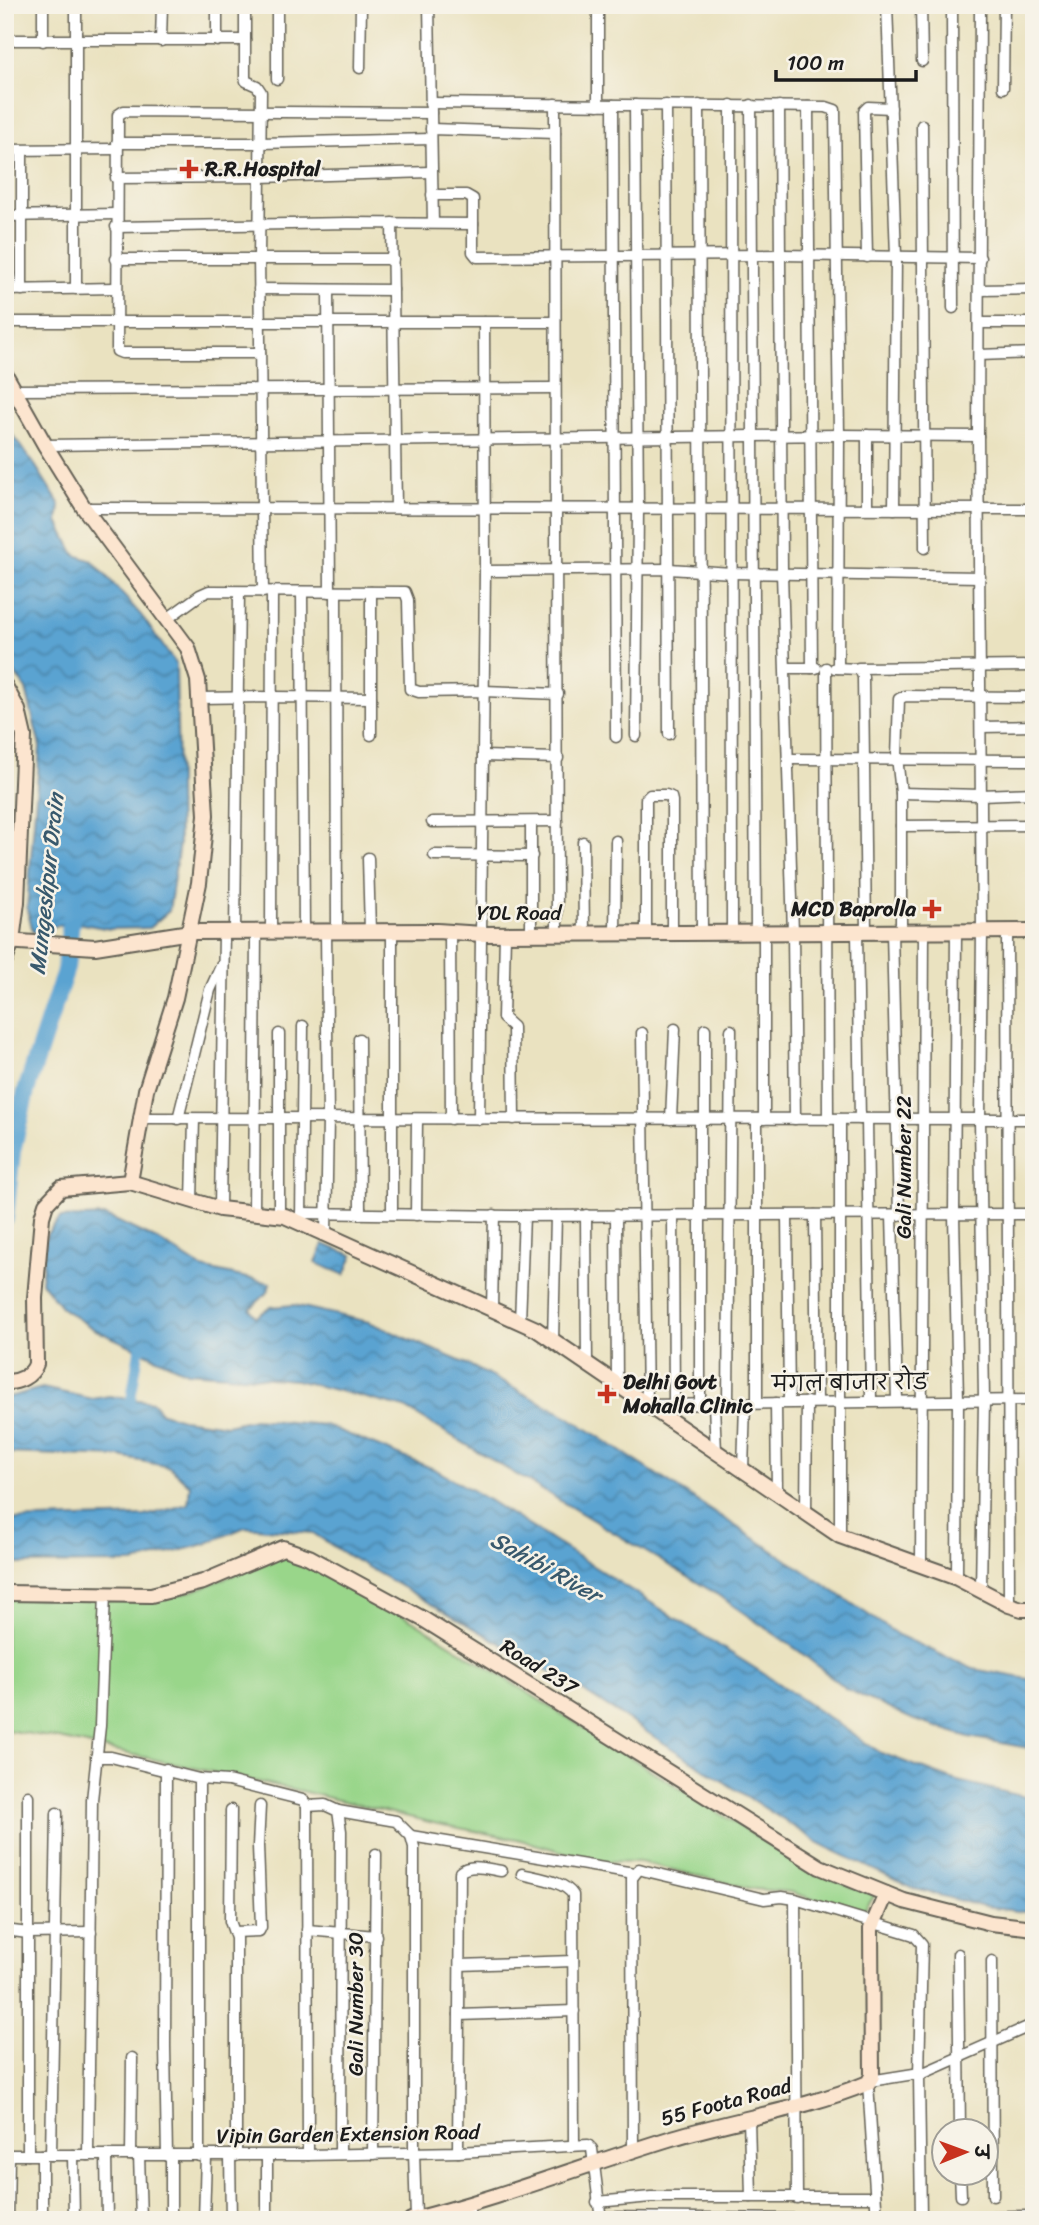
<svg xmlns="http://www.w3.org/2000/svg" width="1039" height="2225" viewBox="0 0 1039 2225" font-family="Sriracha,'Playpen Sans Deva',sans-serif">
<defs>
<pattern id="water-waves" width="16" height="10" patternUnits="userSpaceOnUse" patternTransform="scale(1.75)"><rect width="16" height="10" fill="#5aa3d1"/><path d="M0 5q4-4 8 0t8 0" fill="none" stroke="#4a84a9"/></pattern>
</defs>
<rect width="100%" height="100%" fill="#f7f3e8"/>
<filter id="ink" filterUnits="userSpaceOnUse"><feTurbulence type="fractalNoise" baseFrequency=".0143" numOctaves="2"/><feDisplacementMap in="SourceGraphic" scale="14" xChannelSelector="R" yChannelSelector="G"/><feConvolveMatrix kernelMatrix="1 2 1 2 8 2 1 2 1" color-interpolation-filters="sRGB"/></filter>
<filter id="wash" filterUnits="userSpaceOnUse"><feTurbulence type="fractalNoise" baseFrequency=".00686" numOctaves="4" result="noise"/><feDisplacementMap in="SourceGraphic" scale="28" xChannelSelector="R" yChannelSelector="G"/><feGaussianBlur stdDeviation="1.57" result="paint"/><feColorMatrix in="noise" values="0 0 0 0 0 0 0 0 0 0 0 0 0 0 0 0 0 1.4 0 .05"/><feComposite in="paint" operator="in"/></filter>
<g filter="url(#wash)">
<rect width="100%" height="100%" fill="#eae2c0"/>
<path fill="#99d68a" stroke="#5a7953" stroke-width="2" d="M280,1557l14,1 118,62 363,228 46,27 54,20 -13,19 -72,-22 -37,-3 -113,-27 -44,-1 -79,-22 -79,-15 -137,-33 -251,-54 -45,-7v-133l144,5 46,-12z"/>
<g fill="url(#water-waves)" stroke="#3b6076" stroke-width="2">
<path d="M5,425l30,40 25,40 -2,17 17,33 18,6 48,54 35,49 3,180 -10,67 -20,17 -39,1 -39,-7 -38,10 -6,-24 13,-161 -14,-58 -21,-30z"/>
<path d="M106,1216l55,26 41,26 68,15 -2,9 -18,17 6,8 15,-10 23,-2 75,17 100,43 98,51 236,154 95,65 75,34 61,11v69l-65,-12 -55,-17 -68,-31 -47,-38 -84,-58 -310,-185 -109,-28 -109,-8 -93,-43 -31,-20 -22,-27 5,-47 14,-17z"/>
<path d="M323,1244l30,11 -8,20 -29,-12z"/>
<path d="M42,1388l51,11 16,-3 43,6 10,11 20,6 45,6 27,-6 71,6 111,45 41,23 284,179 120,81 73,27 80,19v114l-50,-6 -72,-19 -90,-43 -242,-156 -232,-133 -35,-23 -68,-6 -40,17 -72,19 -128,1v-44l140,-4 43,-12 2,-19 -20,-18 -49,-10 -116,-4v-55z"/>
</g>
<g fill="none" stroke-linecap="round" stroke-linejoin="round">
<path stroke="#5aa3d1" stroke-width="10" d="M131,1399l8,-48 10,-9"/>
<path stroke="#5aa3d1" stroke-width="18" d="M5,1218l7,-67 14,-60 40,-123 7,-68"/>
</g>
</g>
<g filter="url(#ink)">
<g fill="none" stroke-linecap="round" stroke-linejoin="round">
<defs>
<g id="street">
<path d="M43,5v36"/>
<path d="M76,5v284"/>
<path d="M217,5v36"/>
<path d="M245,5v72l1,4 11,5 4,6 -2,165 4,335"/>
<path d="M277,5v74"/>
<path d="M429,5l4,218"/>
<path d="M598,5v100"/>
<path d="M887,5l9,251 -2,253"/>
<path d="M921,5l1,56"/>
<path d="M952,5l1,303"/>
<path d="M980,5l-2,431 4,496 -2,188 4,280 -3,191"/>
<path d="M5,40h240"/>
<path d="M161,41l1,-36"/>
<path d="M360,68l1,-63"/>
<path d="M1003,88l1,-83"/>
<path d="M430,103l396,4 9,3 4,325 -1,233"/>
<path d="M555,104l2,830"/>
<path d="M613,105l3,632"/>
<path d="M635,105l3,404 -2,227"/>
<path d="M666,105l3,629"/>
<path d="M699,105l3,828"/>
<path d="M731,105l1,828"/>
<path d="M751,105l5,828"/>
<path d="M779,106l3,467 11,360 2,186"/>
<path d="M808,107l4,561"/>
<path d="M922,125l3,423"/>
<path d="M431,129l124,4"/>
<path d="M117,143h144l170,-4"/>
<path d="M5,150l112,-1"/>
<path d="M22,150v140"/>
<path d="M116,178l144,-1 171,-5"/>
<path d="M432,195h34l7,4v53l4,5 304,-2 199,3"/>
<path d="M5,216l111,-2"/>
<path d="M392,223l4,285"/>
<path d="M116,227l232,-4 125,1"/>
<path d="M867,257l-3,-146 4,-4 23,1"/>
<path d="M5,258l8,32"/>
<path d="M116,259h277"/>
<path d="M259,289l134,1"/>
<path d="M5,290l111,-2"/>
<path d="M328,290l2,302"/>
<path d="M980,290l54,-1"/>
<path d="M5,322h550"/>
<path d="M979,323h55"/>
<path d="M260,353h-138l-5,-2 1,-236 6,-4 307,2"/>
<path d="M979,355l55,-2"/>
<path d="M14,390l541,-2"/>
<path d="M867,435v73"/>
<path d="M45,445l794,-10 139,1"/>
<path d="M84,508l950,1"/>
<path d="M485,571l184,-2 63,4 248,4"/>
<path d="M302,592l2,340"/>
<path d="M336,592l1,339"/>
<path d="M371,592v143"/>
<path d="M167,619l33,-24 9,-4 196,1 3,8 2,89 9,3 65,-1 74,3"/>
<path d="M786,668h30"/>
<path d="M826,668l2,451"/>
<path d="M835,668l25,1 3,8 3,256"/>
<path d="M858,668l176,-2"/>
<path d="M200,698l73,-1 98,1"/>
<path d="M981,727l53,-1"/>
<path d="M5,729h18"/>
<path d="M483,756l75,2"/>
<path d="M789,759l245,1"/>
<path d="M901,793l80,2 53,-2"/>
<path d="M432,822l125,-1"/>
<path d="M901,826l133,-1"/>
<path d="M583,842l1,92"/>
<path d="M434,855l98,1"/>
<path d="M368,858l2,73"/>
<path d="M392,931v283"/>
<path d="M1007,931l2,674"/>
<path d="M235,932l4,-340"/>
<path d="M271,932l1,-340"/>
<path d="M450,932l1,187"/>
<path d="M892,932l7,283"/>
<path d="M901,932v-139l-4,-36 2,-58 6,-3 129,1"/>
<path d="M956,932l-2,283 4,185 -1,178"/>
<path d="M646,933v-134l4,-4h16l5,2 1,4v132"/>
<path d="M764,933v186"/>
<path d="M857,933l3,186"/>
<path d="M505,934l-2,84 10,9 1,92"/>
<path d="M531,934v-112"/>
<path d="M615,934l1,-93"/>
<path d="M705,1029v90"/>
<path d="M642,1033l5,372 387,-5"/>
<path d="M359,1039l1,175"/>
<path d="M139,1118l895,1"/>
<path d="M178,1119l32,-129 11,-24"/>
<path d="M479,1119l6,-548 -1,-249"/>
<path d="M671,1119l4,-90"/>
<path d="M700,1119v285"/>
<path d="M757,1119v284"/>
<path d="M867,1119l4,282"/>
<path d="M192,1201l2,-82"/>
<path d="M220,1209l4,-277"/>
<path d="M254,1213l2,-281"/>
<path d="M301,1213l210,3 523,-2"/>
<path d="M416,1215l1,-96"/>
<path d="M586,1215l1,149"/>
<path d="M616,1215l1,170"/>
<path d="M673,1215l1,189"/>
<path d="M787,1215l2,187"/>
<path d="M815,1215l2,187"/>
<path d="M892,1215l5,186"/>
<path d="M279,1216v-182"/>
<path d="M301,1219l2,-193"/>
<path d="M326,1235l2,-116 -2,-188"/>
<path d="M492,1309l2,-94"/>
<path d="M520,1322l4,-106"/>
<path d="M553,1341l3,-125"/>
<path d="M728,1403l3,-373"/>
<path d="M776,1403l1,90"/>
<path d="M714,1404l2,48"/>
<path d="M743,1470l2,-67"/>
<path d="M806,1513l1,-111"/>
<path d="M840,1536v-417"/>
<path d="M921,1565l3,-633"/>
<path d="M96,1757h15l88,22v377"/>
<path d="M166,1769l-1,278 2,109"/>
<path d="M199,1779l29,2 75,19 4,6 18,-1 13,6 3,20 -1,323"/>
<path d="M28,1796v359"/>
<path d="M307,1806l1,349"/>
<path d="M231,1810l-1,111 6,17v218"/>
<path d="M338,1811l58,10 15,15 3,11v305l2,66"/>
<path d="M411,1836l223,37"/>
<path d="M522,1874c15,4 43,7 51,21l1,250"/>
<path d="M5,1930l23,3 63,-1"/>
<path d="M307,1930l69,6"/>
<path d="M235,1932l24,-1 2,-4 -3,-81 2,-40"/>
<path d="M958,1954l2,176"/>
<path d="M992,1961l1,235"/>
<path d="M460,1965l113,-4"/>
<path d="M1034,1990v107"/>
<path d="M459,2015l115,-4"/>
<path d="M919,2075l113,-50"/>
<path d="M870,2081l50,-8"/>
<path d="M868,2083l9,137"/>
<path d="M749,2118l2,79"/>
<path d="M633,2151l-1,-273 7,-9 7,2 118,28 18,-2 13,2"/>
<path d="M458,2152l2,-280c10,-9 28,-3 41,-1"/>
<path d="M373,2154l3,-300"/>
<path d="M5,2155h303l150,-3 130,-7 4,4 9,71"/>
<path d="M51,2155l6,-342"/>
<path d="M73,2155l1,65"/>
<path d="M88,2155l4,-355 8,-74 5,-132"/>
<path d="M106,2155l1,65"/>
<path d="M131,2155l1,-97"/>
<path d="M139,2155l2,65"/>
<path d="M230,2156l1,64"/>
<path d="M267,2156v64"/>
<path d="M960,2172l1,24"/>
<path d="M797,2198l-2,-299 119,36 8,9 -3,131 2,143"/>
<path d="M597,2202l54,-5h224"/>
<path d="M469,2206v14"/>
<path d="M601,2217l201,2 232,-3"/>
<path d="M8,2220l1,-65"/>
<path d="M42,2220v-65"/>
<path d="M171,2220v-64"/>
<path d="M204,2220l2,-64"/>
</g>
<g id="secondary">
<path d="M5,374l40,71 39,63 104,140 10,32 8,135 -7,68 -24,115 -29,92 -16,92"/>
<path d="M5,686l13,24 6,26 -7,166 -5,39 -7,20"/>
<path d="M5,941l90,6 95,-15 247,-1 45,3 552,-3"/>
<path d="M5,1382c13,1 27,-6 31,-18l-1,-66 7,-81 4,-13 15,-16 69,-6 90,27 65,7 251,113 304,207 117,42 52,27 13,4h12"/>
<path d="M5,1593l146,2 52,-13 80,-34 26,9 114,62 397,248 84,34 87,22 43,5"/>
<path d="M411,2220c89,-22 173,-55 261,-82 64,-19 133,-29 196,-55l4,-7 -1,-147 15,-35"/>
</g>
</defs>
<use href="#street" stroke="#646155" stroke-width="13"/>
<use href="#secondary" stroke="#646155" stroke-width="18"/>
<use href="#street" stroke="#fff" stroke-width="10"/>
<use href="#secondary" stroke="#fce5cf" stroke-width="14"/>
</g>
</g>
<g fill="#c8321e" stroke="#f7f3e8" stroke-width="2.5">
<path d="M185.5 158.5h7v7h7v7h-7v7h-7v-7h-7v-7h7z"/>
<path d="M928.5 898.5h7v7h7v7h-7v7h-7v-7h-7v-7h7z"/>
<path d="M603.5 1383.5h7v7h7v7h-7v7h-7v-7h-7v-7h7z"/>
</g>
<g text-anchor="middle" stroke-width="5" stroke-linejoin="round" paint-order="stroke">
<g font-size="21" font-weight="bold" fill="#1c1c1c" stroke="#f7f3e8" text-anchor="start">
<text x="205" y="176">R.R.Hospital</text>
<text x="916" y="916" text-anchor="end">MCD Baprolla</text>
<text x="623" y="1389">Delhi Govt<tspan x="623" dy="24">Mohalla Clinic</tspan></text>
</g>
<g font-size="21" fill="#1c1c1c" stroke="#f7f3e8">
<text x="519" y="920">YDL Road</text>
<text transform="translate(904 1167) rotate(-90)" y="7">Gali Number 22</text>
<text transform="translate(850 1383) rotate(-1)" y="7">मंगल बाजार रोड</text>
<text transform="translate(539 1667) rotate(32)" y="7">Road 237</text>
<text transform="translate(356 2004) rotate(-90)" y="7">Gali Number 30</text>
<text transform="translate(726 2102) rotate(-15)" y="7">55 Foota Road</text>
<text transform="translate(348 2134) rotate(-1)" y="7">Vipin Garden Extension Road</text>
</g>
<g font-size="23" font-style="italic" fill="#38596d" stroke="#f7f3e8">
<text transform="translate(46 884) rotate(-84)" y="8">Mungeshpur Drain</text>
<text transform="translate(546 1567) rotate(29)" y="8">Sahibi River</text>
</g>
</g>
<rect width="1039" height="2225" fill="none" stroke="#f7f3e8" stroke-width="28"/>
<g transform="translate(965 2152) rotate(89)"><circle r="33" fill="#f7f3e8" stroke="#9f9d96" stroke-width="2"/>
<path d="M0-5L12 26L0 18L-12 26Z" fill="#c8321e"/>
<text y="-10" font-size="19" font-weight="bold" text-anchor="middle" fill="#1c1c1c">उ</text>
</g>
<path d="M776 70v10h140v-10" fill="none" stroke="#1c1c1c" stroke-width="3.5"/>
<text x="787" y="70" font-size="21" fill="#1c1c1c" stroke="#f7f3e8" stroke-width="5" paint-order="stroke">100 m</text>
</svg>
